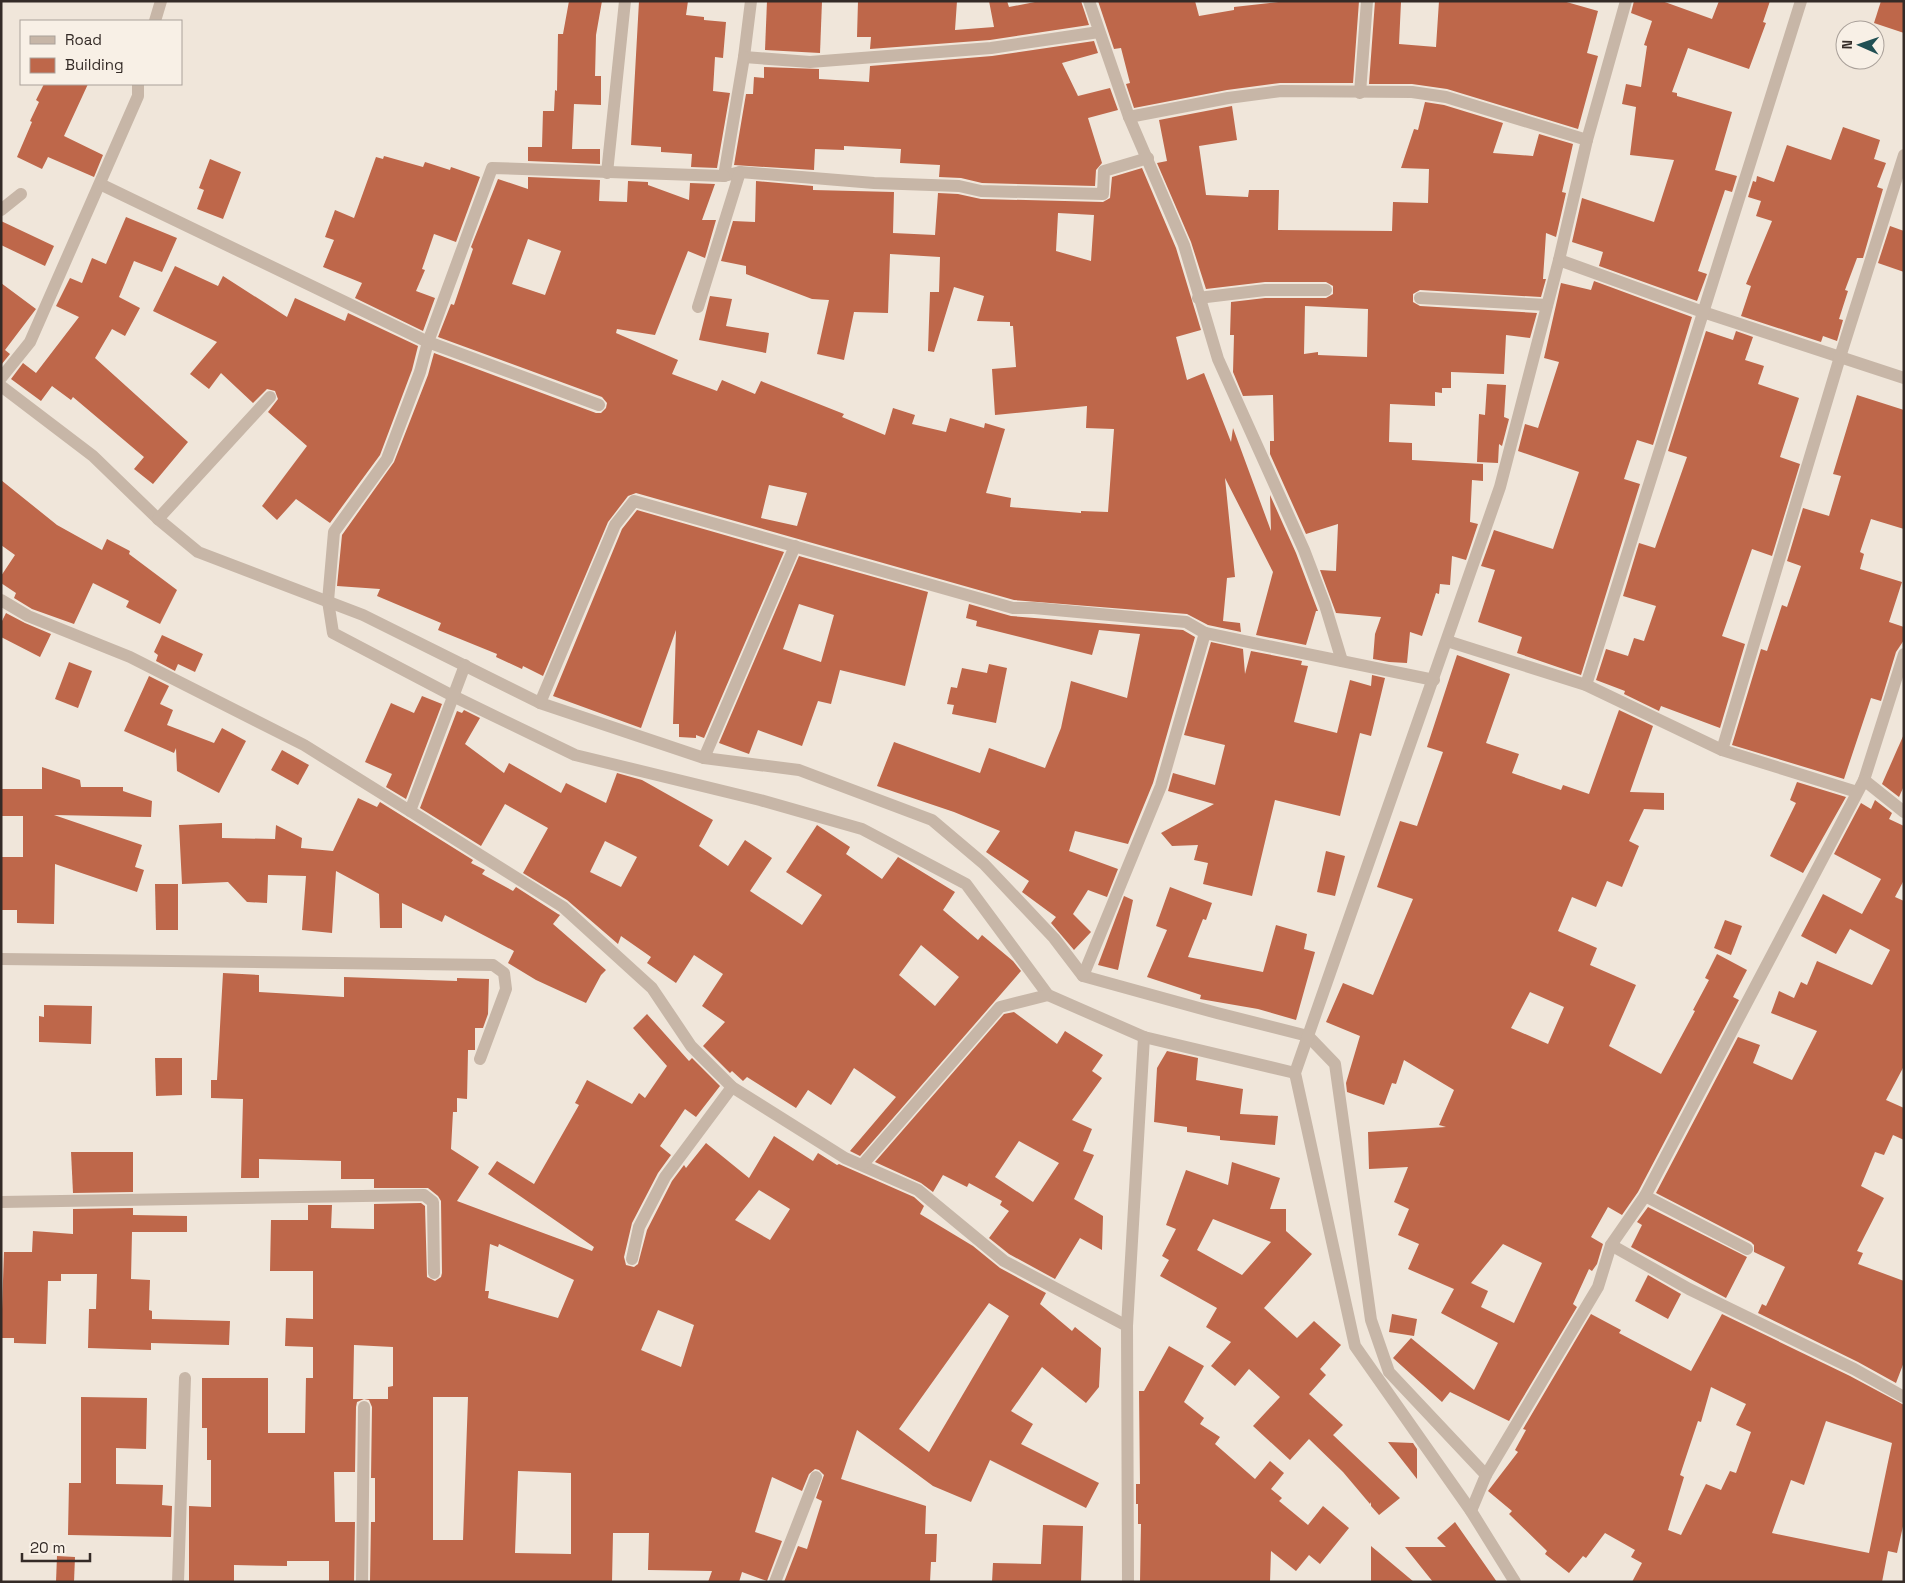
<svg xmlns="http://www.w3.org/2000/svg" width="1905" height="1583" viewBox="0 0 1905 1583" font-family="'Space Grotesk',sans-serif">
<rect width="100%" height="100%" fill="#f0e6da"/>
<g fill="#be674a" fill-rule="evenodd">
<path d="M569,1h33l-6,34 -1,41h6v29l-27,-1 -2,45h28v15l-72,-3v-14h14l1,-36h11l1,-21 2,1 1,-57h5z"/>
<path d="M639,1h49l-2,14 18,2v3l22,2 -3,36 -8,-1 -2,34 17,2 -13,75 -26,-1 1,-13 -31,-2v-5l-30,-2z"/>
<path d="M767,1h55l-2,52 -55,-3z"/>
<path d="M858,1h99l-2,29 39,-3 -5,-26h18l2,6 31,-6h41l8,24 -99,15 -120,9 1,-12h-14z"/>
<path d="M1098,1h97l4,15 35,-6v-3l53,-6h72l-6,82h-73l-53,7 -93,18 -8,-24 4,-1 -9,-35 -7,1z"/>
<path d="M1375,1l26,1 -2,42 37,3 3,-46h124l35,10 -11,42 11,3 -20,73 -131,-40 -35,-5h-43z"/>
<path d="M1634,1h28l50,18 7,-18h51l-7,21 3,1 -17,46 -61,-21 -16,44 5,1v3l55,16 -17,58 22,6 -5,16 -7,-2 -27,81 9,3 -10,27 -98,-35 4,-14 -31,-10 10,-44 72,24 20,-62 -44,-5 6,-48 -14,-3 4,-20 15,3 6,-41 -3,-1 8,-24 -21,-8z"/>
<path d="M1881,1h23v32l-30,-10z"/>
<path d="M1094,41l4,12 -36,10 16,33 32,-8 8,22 -30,8 14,45 -6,7 -1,16 -113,-3 -21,-5 -22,-1 1,-12 -40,-2 1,-14 -57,-3v4l-29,-1 -1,21 -80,-5 12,-71h7l1,-17 10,1v-11l55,2v10l50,3 1,-16 122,-10z"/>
<path d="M44,84h44l-24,52 39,19 -9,22 -46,-20 -6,12 -25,-12 15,-35 -2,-1 9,-19 -3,-2z"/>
<path d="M1425,102l19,3 59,18 -10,30 40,3 6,-22 34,10 -11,48 4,1 -10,44 -10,-4 -3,46h3l-5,18 -121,-7 -7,4v8l7,4 117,7 -7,25 -24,-3 -2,39 -53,-2v16h-9v5l-7,-1v14l-45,-2 -1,38 23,1v17l71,4v17l-11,-1 -2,42 8,2 -12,36 -14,-4 -2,29 -10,-1 -1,10 -3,-1 -14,43 -12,-4 -3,31 -18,-1 -16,-3 2,-25 6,-17 -45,-4 -16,-43 16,1 2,-47 -32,10 -36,-80v-13h4l-1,-46 -30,1 -10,-24 1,-37h-4l1,-33 34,-4h61l7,-4v-8l-7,-4h-61l-59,7 -15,-47 -34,-79 10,-2 -8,-41 73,-14 5,34 -38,6 7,49 42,2 1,-7h30l-1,40 114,1 1,-29 35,1 1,-34 -28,-1 13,-39 4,1zM1305,306l63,3 -1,48 -49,-2v-3l-14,2z"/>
<path d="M1843,127l37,13 -6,19 12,4 -9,24 6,2 -20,69h-6l-12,32 3,1 -9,28 4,1 -6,21 -14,-5 -2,6 -80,-26 10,-30 -5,-2 26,-63 -16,-5 5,-15 -13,-4 5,-16 3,1 1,-6 17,6 13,-37 44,15z"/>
<path d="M384,156l39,11 2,-5 25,8 1,-3 29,10 -24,65 -22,-8 -12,35 3,1 -9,21 19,7 -12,33 -68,-33 7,-15 -39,-16 11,-27 -9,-3 10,-27 19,8 22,-61 7,2z"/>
<path d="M210,159l31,13 -18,47 -26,-10 7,-19 -5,-2z"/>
<path d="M1142,168l34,80 25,82 -25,7 11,43 17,-7 27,69 2,-14 38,103 -1,-36 26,58 22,58h-2l-10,34 -50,-10 17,-63 -48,-94 10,99 -8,1 -4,43 17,2 1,9 -33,-7 -21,-11 -173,-14 -378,-107 -8,3 -20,26 -65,154 -20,-10 -1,3 -26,-12 1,-3 -59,-24 3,-7 -64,-27 3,-7 -43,-3 5,-51 52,-73 34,-87 6,-22 162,60h5l5,-5 1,-5 -5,-6 -164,-60 13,-33 3,1 19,-56 -2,-2 27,-68 30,10v-12l72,3 -1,21 28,1 1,-21 20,1v3l41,15 1,-17 25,1 -13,36h14l-11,38 -17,-7 -33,84 -38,-6 -1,4 62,27 -6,14 45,17 5,-11 33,14 6,-13 83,33 -2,3 43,18 8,-27 22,7 -3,9 34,8 4,-14 34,10 1,-5 20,6 -19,64 25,5 -1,9 71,6v-2l27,1 6,-83 -28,-1 1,-22 -92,9 -3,-46 24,-2 -3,-41h-3v-4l-33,-1 7,-25 -30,-9 -20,65 -6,-1 2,-59h9l1,-35 -50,-3 -2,59 -34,-1 -10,48 -27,-6 12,-54 -17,-1 -66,-25v-8l-25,-5 12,-40 22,1 1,-41 57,5v4l81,2 -1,41 42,2 3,-42 20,1 23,5 122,3 7,-4 2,-21zM1058,213l36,2 -3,46 -35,-10zM528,239l33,12 -16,44 -33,-11zM769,485l38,8 -10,33 -36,-8z"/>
<path d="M126,217l51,21 -15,34 -28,-11 -15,36 21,11 -15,28 -13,-7 -17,29 93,84 -35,42 -19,-15 10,-12 -71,-60 -2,3 -19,-14 -11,15 -30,-22 12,-16 13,10 43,-56 -23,-11 14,-28 12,5 10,-25 14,6z"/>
<path d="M1,221l53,25 -9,20 -44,-21z"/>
<path d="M1890,226l14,5v41l-26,-9z"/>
<path d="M175,266l43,20 5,-10 64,41 8,-19 50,23 3,-8 70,33 -6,24 -32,85 -50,68 -34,-24 -19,21 -15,-14 45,-60 -39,-34 10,-13 -3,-8 -8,-2 -14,14 -32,-30 -12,16 -19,-15 27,-32 -64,-31z"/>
<path d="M1594,281l98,36 -39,128 -16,-5 -13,39 16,5 -59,191 -64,-22 5,-16 -44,-15 17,-52 -14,-4 13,-36 59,19 26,-77 -61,-21 7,-27 13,4 21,-66 -15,-4 17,-75 30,7z"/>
<path d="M1,283l35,26 -31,41 5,4 -9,11z"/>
<path d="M710,296l22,3 -6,27 43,7 -3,20 -67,-13z"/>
<path d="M1706,331l27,9 3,-9 17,6 -8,23 19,6 -6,18 41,14 -19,59 20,7 -28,92 -20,-7 -30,87 23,8 -25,84 -59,-22 -2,5 -35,-17 1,-3 -29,-11 10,-31 22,7 6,-18 10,3 12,-35 -33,-10 16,-53 16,5 32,-91 -19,-6z"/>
<path d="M1487,384l19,1 -2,32 5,2 -7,27 -3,-2 -1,19 -21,-1 2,-48 6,1z"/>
<path d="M1857,395l47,15v119l-33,-10 -11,33 4,2 -4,15 42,13 -13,40 15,5v13l-8,12 -15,49 -10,-3 -27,81 -112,-34 29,-96 6,2 15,-46 5,2 14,-41 -14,-5 16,-53 26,8 12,-40 -8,-2z"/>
<path d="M1,480l56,45 45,25 5,-11 23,12 -1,3 48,36 -17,34 -34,-17 3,-6 -36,-18 -19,41 -42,-15 -18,-11 2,-5 -15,-10v-7l14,-21 -14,-10z"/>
<path d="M637,510l147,42 -80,186 -8,-3v3l-17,-1v-13h-6l3,-94 -35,98 -88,-32 69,-167z"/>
<path d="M799,556l129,36 -23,94 -65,-16 -9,34 -13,-3 -16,45 -44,-16 -9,24 -30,-11zM799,604l35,11 -13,47 -38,-13z"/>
<path d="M969,604l42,12 172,14 12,7 -42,146 -25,61 -53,-13 -6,20 49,18 -11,28 -19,-7 -15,24 18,18 -17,18 -23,-27 5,-6 -34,-25 7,-11 -43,-29 14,-21 -46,-19 -77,-26 17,-44 86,31 9,-25 56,20 16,-40 10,-47 56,17 13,-64 -41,-4 -7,25 -116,-29 1,-5 -11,-3z"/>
<path d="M6,613l19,10 26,11 -11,23 -39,-20v-14z"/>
<path d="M162,635l41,19 -8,18 -17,-8 -3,7 -19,-10 2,-6 -4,-3z"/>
<path d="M1211,642l32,7 2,25 6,-23 51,10 -1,4 7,1 -14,56 43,11 13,-53 21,6 1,-11 13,3 -14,58 -11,-3 -20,83 -65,-16 -23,96 -49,-12 5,-21 -14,-3 4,-15 -26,1 -11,-13 53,-29 -46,-13 5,-18 42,12 10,-40 -41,-10z"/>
<path d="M1457,655l53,19 -24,69 33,11 -7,19 49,17 2,-5 26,9 30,-84 34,16 -23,66 34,1v17l-20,-1 -15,32 10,5 -17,41 -15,-6 -11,26 -24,-10 -14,34 39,17 -7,17 46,20 -27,61 52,28 34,-63 -2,-1 16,-30 -4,-2 12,-24 30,16 -14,27 6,3 -101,192 -16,23 -14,-8 -17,30 12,7 -6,20 -5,7 -3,-2 -16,35 4,3 -68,114 -59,-29 -8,10 -49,-44 18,-20 63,52 24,-47 -57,-30 13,-24 -46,-20 11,-25 -21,-9 11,-26 -15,-7 14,-35 -39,2 -1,-37 78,-5 -7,-2 15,-35 -50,-30 -8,24 -4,-1 -8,22 -37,-13 -1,-9 14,-47 -34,-14 17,-39 30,12 40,-96 -36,-12 23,-66 17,5 26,-74 -16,-5zM1530,992l34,15 -16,37 -37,-16zM1503,1244l39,19 -28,60 -33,-16 7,-16 -17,-8z"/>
<path d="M69,662l23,9 -14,37 -23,-9z"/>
<path d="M989,664l18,4 -11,55 -44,-9 2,-9 -7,-1 4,-17 6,1 5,-20 25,5z"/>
<path d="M149,676l20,10 -9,18 13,6 -6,15 47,18 8,-15 24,13 -27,52 -42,-22 -1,-23 -2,5 -50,-22z"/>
<path d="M422,696l20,8 -36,95 -20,-12 6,-13 -27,-12 26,-59 23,10z"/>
<path d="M464,710l16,8 -15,26 39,29 5,-10 52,30 5,-10 40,20 11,-30 25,7 71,40 -14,26 29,20 17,-26 27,18 -22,33 52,34 20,-30 -36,-23 31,-47 33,22 -4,7 36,25 16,-22 57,35 -12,18 35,30 4,-5 31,26 8,10 -161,185 -10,-5 46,-54 -42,-29 -23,37 -23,-15 -12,18 -49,-31 -4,4 -11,-10 -2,2 -27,-27 22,-24 -23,-16 21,-32 -29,-19 -18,28 -29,-20 4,-6 -30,-21 -3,8 -51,-44 -44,-27 25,-45 -43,-24 -24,42 -61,-38 37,-97 5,2zM605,841l32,16 -16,30 -31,-15zM921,945l38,32 -24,29 -36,-31z"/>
<path d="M1904,734v52l-5,11 -17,-13z"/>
<path d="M282,750l27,15 -11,20 -27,-15z"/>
<path d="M42,767l38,13 1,7h42v4l29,10 -1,16 -97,-2 88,30 -7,22 9,3 -7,22 -82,-28 -1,60 -37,-1v-13h-16v-53h22v-41h-22v-27h41z"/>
<path d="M1797,782l49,15 -43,76 -33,-17 26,-53 -6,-3z"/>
<path d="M358,798l19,9 3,-5 93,58 -2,3 14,7 -3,4 31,17 3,-4 42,27 2,1 -7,9 53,46 -5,5 -15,28 -50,-23 -28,-17 6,-12 -69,-36 -3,7 -40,-19v25h-22l-1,-34 -43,-23 -4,62 -30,-3 4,-54 -38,-1 -1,28 -20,-1 -19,-20 -46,2 -3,-59 43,-2v15l53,1 1,-14 26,13 -1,10 32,3z"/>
<path d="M1875,800l17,13 -3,6 15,7v54l-9,17 9,4v165l-18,34 18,8v32l-11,-5 -9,20 -9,-3 -14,34 23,12 -27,53 6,2 -5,11 46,17v81l-8,21 -38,-21 -100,-49 4,-9 4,2 19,-39 -31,-15v-7l-3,-3 -95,-49 82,-156 22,8 -7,18 39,17 25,-49 -46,-18 8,-22 15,7 7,-16 6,3 10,-24 55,24 18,-35 -40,-21 -14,25 -35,-18 22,-42 39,20 19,-35 -47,-25 27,-51 10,6z"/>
<path d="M1326,851l19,5 -10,40 -18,-4z"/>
<path d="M155,884h23v46h-22z"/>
<path d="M1170,887l42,16 -6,17 -3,-1 -15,38 75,15 13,-47 31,9 -3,15 11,3 -19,68 -38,-11 -58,-10 1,-4 -54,-18 20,-47 -11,-4z"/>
<path d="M1124,896l9,4 -15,70 -20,-5z"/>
<path d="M1725,920l17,6 -11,29 -17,-7z"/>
<path d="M223,973l36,2v17l85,5v-20l113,4v-3l32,1 -1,35 -5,14h-8v22h-7l-1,49 -10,-1v14h-4l-2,37 28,18 -22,34 135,50 2,-4 -106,-73 9,-13 37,23 45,-79 -4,-2 12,-23 45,24 7,-11 6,5 22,-32 -34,-38 14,-14 42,47 3,-3 28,28 -24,31 -11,-8 -25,37 11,9 -13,18 -26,50 -8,34 2,8 8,2 4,-3 9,-34 25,-49 12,-16 2,3 20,-25 43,35 25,-42 39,25 5,-8 19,12 2,-1 75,33 10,9 -4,8 53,32 27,22 46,25 -6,11 32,27 3,-4 26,21 -2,39 -13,16 -44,-36 -31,44 22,13 -12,20 78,39 -13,25 -96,-48 -19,42 -38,-16 -76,-56 -16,49 85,27 -1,28h12l-1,28h-5l-1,20h-146l14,-36 9,3 15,-48 -6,-3 8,-23 -5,-5 -4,-1 -6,5 -7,17 -30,-14 -17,55 27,9 -15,40 -25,-9 -3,10h-31l4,-11 -64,-1 1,-37h-36l-1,49h-242l1,-60h4v-44h-4l1,-71 -3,-7 -5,-1 -7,3 -1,5 -1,65h-21l1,50h20l-1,60h-25v-21h-42v5l-53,-1v17h-45v-76l22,1v-47h-4v-32h-5v-50h66v55h37l1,-55h7v-31l-28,-1 1,-28 27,1v-48h-43l1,-51h37v-15h24l-1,23 43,1v-25l47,-1 4,3 2,71 8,4 6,-4 1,-4 -1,-72 -3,-5 -10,-8h-54v-9h-33v-18l-82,-2v19h-18l2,-79 -32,-1v-18h6zM759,1190l31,19 -20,31 -35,-20zM490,1244l8,3 1,-3 75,36 -16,38 -70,-20 1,-7h-4zM989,1303l20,13 -80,136 -30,-23zM658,1310l36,15 -13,42 -40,-17zM354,1345l39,2v39l-5,1v12h-35zM433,1397h35l-5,143h-30zM518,1471l53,2v81l-56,-1z"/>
<path d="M44,1005l48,1 -1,38 -52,-2v-26l5,1z"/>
<path d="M1014,1012l43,32 8,-13 38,24 -11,16 10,7 -30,42 20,9 -9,22 11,4 -20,44 29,17 -1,34 -22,-12 -25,41 -46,-25 -20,-16 20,-27 -9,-6 2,-4 -33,-18 -2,4 -24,-12 -10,17 -12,-9 -46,-21 129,-148zM1019,1141l40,22 -26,39 -38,-25z"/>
<path d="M1167,1051l31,7 -2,22 47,9 -3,25 38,2 -3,29 -55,-5v-4l-33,-4v-5l-33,-5 3,-54z"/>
<path d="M155,1058h27v37l-26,1z"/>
<path d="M71,1152h62v40l-60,1z"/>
<path d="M1232,1162l48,16 -10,31h16v22l26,23 -48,54 33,30 17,-17 27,24 -21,24 6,6 -17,19 34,31 -10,10 67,63 -21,17 -8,-9v-4l-1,2 -27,-32 -34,-33 -19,21 -37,-34 27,-29 -31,-28 -14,17 -24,-20 20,-24 -25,-15 11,-19 -57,-32 9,-16 -7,-4 14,-27 -10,-4 20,-55 42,15zM1213,1219l58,23 -29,33 -45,-25z"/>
<path d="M1648,1207l99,50 -21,41 -95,-51 11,-22 -5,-3z"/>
<path d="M133,1208v7l54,1v16h-55l-1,47 19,1 -1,30 3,1v8l78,2 -1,24 -78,-2v7l-63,-2 1,-39h7l1,-35h-36v7h-13l-2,63 -32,-1v-5h-13l3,-86h28l1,-21 40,3v-25z"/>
<path d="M1648,1275l33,19 -13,25 -33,-18z"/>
<path d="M1392,1314l25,5 -3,17 -25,-4z"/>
<path d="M1591,1314l30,16 -2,3 72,38 31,-57 128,62 54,29v117l-7,31 -9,-2 -6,31h-250l10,-19 -11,-6 4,-7 -30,-17 -19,25 -3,-2 -14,17 -24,-19 2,-3 -38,-37 3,-3 -24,-20 30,-39 -3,-2 11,-20 -3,-1zM1711,1387l35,17 -10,21 15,7 -15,41 -6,-2 -9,19 -15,-6 -25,51 -13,-5 16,-53 -4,-2 18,-54 3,1zM1826,1421l66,22 -23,110 -97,-20 19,-53 13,5z"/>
<path d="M1169,1346l35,20 -20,36 20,16 -4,6 20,13 -5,7 40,35 15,-18 14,12 -13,16 11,9 -3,3 29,24 15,-19 26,22 -29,36 -11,-9 -13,16 -25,-20 -1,31h-130l1,-58h-3v-20h-2v-20h4l-1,-93h5z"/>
<path d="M81,1397l66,1 -1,51 -30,-1v36l47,1 -1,20 10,1 -1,31 -103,-2 1,-52h12z"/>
<path d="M1388,1442l25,1 4,6v30z"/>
<path d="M1455,1522l42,60h-64l-28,-35h41l-9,-9z"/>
<path d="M1043,1525l40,1 -2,56h-89l1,-19 48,1z"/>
<path d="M1371,1546l43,36h-43z"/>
<path d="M57,1556l18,1 -1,25h-18z"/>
</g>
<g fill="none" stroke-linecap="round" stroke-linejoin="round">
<g stroke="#c7b6a7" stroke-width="12">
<path d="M751,1l-7,56 66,5 181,-14 108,-16"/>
<path d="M1089,1l40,116 55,128 34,114 86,191 21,55 17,56"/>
<path d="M155,21l6,-20"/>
<path d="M744,57l-20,119 16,-4 134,11 85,3 22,5 122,3 1,-23 44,-13"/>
<path d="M1360,93l7,-92"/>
<path d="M1129,117l99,-19 53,-7 131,1 34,5 141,43"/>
<path d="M607,173l18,-172"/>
<path d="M100,184l328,158 -8,30 -33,87 -53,73 -6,69 5,32 120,63 122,59 185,45 102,29 104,55 82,111 96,42 151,36"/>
<path d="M1,210l20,-16"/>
<path d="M1559,260l144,52 201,66"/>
<path d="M1198,298l67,-8h61"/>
<path d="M1420,298l127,7"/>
<path d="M698,307l42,-135"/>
<path d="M1,378l29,-36 108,-246v-12"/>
<path d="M1,386l92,70 65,63 40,33 165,63 177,88 164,55 95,12 133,50 52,44 70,74 29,38 134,37 91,23 27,28 36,256 18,52 97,103"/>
<path d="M599,405l-171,-63 64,-174 232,8"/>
<path d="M158,519l112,-122"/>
<path d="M1,600l27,16 102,41 174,88 106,66 55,-146"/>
<path d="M1205,633l229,47"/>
<path d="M1447,641l139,44 136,65 135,42"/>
<path d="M1586,685l215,-684"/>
<path d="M540,703l75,-178 19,-24 379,107h21l152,14 19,11 -44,153 -78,190"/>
<path d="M1722,750l118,-393 64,-202"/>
<path d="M704,758l91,-212"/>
<path d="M1864,780l40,-126"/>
<path d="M410,811l153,96 89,81 39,58 41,41 113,71 73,32 86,71 123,65"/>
<path d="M1,959l492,6 11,8 2,16 -26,70"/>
<path d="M863,1164l137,-157 48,-12"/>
<path d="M1645,1196l102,53"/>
<path d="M1,1202l423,-7 9,7 1,71"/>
<path d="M1611,1245l78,44 165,80 50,28"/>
<path d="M632,1259l7,-32 26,-50 67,-90"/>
<path d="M1471,1511l15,-36 112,-188 13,-42 34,-49 219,-416 40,32"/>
<path d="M178,1582l7,-204"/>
<path d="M362,1582l2,-175"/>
<path d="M775,1582l41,-105"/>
<path d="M1128,1582l-1,-256 17,-289"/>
<path d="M1515,1582l-44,-71 -116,-165 -60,-273 205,-586 59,-227 28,-120 39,-139"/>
</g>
</g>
<rect width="1905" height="1583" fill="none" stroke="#342b27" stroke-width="5"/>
<rect x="20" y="20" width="162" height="65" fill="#f8f0e6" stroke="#aaa19a"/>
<rect x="30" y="36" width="25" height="8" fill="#c7b6a7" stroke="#aaa19a"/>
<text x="65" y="45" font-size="15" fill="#342b27">Road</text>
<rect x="30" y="58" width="25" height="15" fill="#be674a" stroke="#aaa19a"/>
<text x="65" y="70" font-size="15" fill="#342b27">Building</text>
<g transform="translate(1860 45) rotate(272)"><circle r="24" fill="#f8f0e6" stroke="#aaa19a"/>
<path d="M0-4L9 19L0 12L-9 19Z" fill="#204f53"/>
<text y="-8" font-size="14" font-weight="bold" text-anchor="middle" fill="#342b27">N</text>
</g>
<path d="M22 1553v8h68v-8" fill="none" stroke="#342b27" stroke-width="2.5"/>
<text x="30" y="1553" font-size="15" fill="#342b27" stroke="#f8f0e6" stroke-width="4" paint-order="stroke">20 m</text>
</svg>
